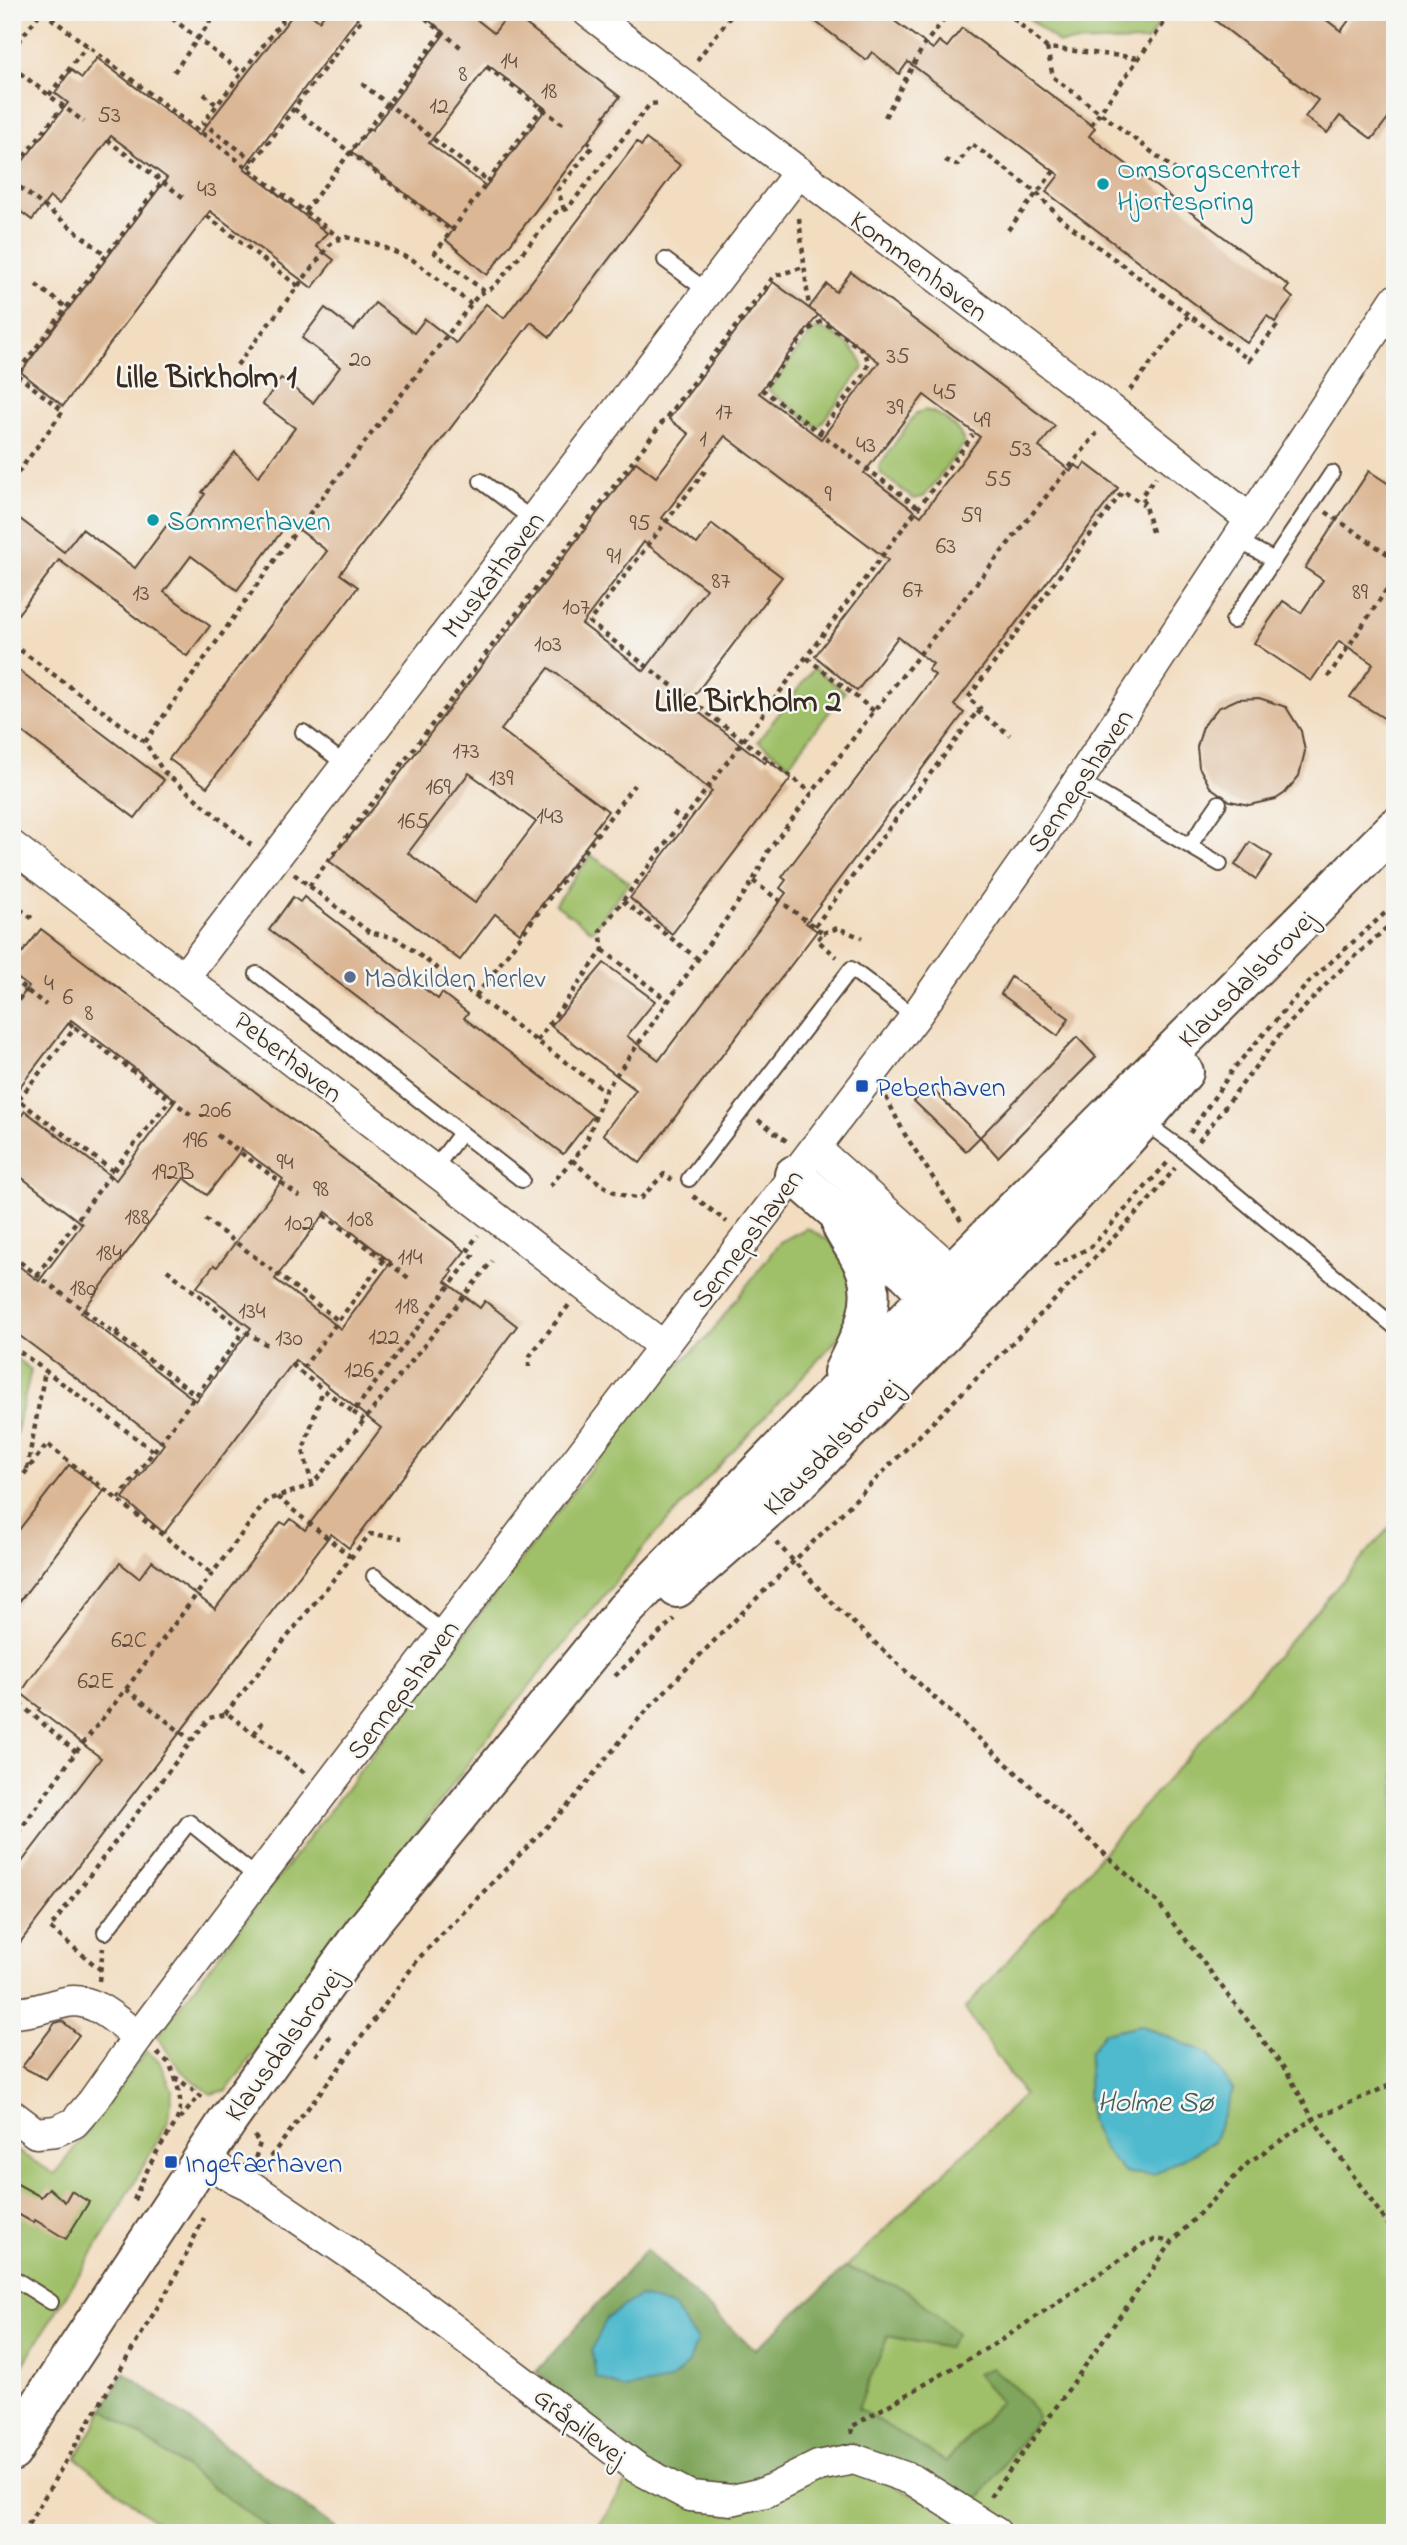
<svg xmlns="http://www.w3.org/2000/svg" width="1407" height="2545" viewBox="0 0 1407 2545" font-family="'Indie Flower',sans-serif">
<rect width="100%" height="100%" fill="#f6f6f2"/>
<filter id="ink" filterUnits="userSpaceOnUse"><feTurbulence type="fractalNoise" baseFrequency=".0143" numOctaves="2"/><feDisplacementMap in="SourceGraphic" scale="14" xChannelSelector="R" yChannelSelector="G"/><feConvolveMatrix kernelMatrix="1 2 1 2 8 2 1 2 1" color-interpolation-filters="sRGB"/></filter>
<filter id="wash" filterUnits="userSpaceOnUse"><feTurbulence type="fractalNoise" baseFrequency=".00686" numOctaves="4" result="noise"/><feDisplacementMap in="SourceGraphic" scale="28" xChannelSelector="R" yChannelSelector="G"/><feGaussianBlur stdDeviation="1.57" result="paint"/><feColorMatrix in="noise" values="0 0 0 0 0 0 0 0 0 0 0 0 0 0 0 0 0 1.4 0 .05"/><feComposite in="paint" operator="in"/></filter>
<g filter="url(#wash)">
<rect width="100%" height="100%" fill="#f2ddc1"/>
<g fill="#9fbf67" stroke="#6d7442" stroke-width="2" fill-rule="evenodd">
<path d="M1021,12h146l-20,29 -88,2z"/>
<path d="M816,329c15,-1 47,24 47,39l-45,60 -50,-38 44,-59z"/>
<path d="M925,410c15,3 37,18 39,34l-37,49 -4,4 -9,2 -33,-25 -2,-8 37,-53z"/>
<path d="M814,668l31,24 -56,72 -31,-23z"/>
<path d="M591,855l38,27 -37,49 -37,-27z"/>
<path d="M807,1228l34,20 14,53 -12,32 -195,209 -158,192 -263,356 -16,4 -31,-24 -23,-34 494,-646 55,-51 74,-97z"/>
<path d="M12,1355l19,15 -19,82z"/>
<path d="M1395,1521v1012h-383l-38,-28 64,-88 -60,-42 22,27 -54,60 -89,-53 31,-73 59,12 -40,-58 -61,-23 178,-172 -59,-86zM1140,2025l68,29 25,36 -143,30 -2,-31 2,-36z"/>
<path d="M146,2051l13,10 13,29 -3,30 -52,93 -105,170v-235l43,26z"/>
<path d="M104,2409l172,124h-106l-94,-75z"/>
<path d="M854,2469l118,52 -9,12h-370l41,-62 184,6z"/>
</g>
<g fill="#7fa65c" stroke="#5d683d" stroke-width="2">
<path d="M646,2250l109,100 91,-83 61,23 50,43 -10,15 -59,-12 -30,72 88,54 54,-60 -23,-28 15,-6 32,28 14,21 -64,88 -87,-47 -153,31 -42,-3 -59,-28 -97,-86z"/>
<path d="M124,2372l218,161h-66l-172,-124z"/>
</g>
<g fill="#50bacd" stroke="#467276" stroke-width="2">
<path d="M1140,2025l69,29 24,36 -20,52 -60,33 -28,-2 -22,-24 -13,-29 -2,-31 2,-37 14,-19z"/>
<path d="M639,2296l34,11 24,34 -8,22 -20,18 -44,8 -29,-12 -4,-27 15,-32z"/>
</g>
<g id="blocks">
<g fill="#dbb795" fill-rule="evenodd">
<path d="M295,12h13l11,9 7,-9h36l-118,156 83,65 -11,13 18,14 -22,28 -102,-77 -147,195 -42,-34 146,-194 -56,-42 -52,68 -9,-7 -18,23 -20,-15v-30l56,-72 -13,-10 16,-23 11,8 15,-20 102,77z"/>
<path d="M418,12h49l27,21 16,-21 110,85 -16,19 2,1 -119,158 -41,-35 7,-10 -102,-78 19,-24 2,2 73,-97zM488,65l58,44 -60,77 -57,-43z"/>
<path d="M803,12h79l51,37 6,-8 8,6 15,-19 133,100 -6,8 200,150 -4,5 8,7 -18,24 -8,-6 -20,27 -201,-151 13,-17 -151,-113 -9,12 -27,-22 -6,8z"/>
<path d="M1204,12h112l25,19 14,-19h40v97l-23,30 -32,-23 -13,17 -22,-16 13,-17z"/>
<path d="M646,139l34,26 -130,172 -19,-15 -191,252 18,13 -151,200 -38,-28 158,-208 -38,-29 -52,68 -46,-34 -27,36 46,34 -23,30 -128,-96 -47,62v-109l52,39 18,-23 53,39 35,-47 10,7 25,-34 -3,-2 33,-40 23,25 37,-49 -32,-24 18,-26 32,25 27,-36 -38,-29 23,-30 29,22 21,-27 39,30 11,-14 31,24 30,-39 18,14 133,-176 4,4z"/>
<path d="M851,272l204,154 -16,21 32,24 4,-6 6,4 4,-6 33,25 -164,217 10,8 -158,210 11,8 -177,232 -37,-29 33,-44 -85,-64 53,-63 51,38 -28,35 32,24 127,-167 -6,-5 6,-8 -4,-3 153,-202 -7,-5 5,-6 -35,-27 -41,54 -42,-35 73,-96 -163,-124 -63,82 35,26 15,-20 70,53 -16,20 2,1 -80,106 77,59 2,-3 24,18 -119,156 -42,-36 82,-107 -163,-123 -48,62 107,81 -15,20 3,2 -76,100 -25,-19 -35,46 -131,-99 47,-56 260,-343 20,15 33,-43 -20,-15 104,-137 45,33 -59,78 62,46 58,-77 -70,-54 18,-24 9,8zM924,395l56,42 -59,79 -57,-43zM644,542l62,47 -62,82 -62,-47zM469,773l67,49 -61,81 -67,-50z"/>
<path d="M1369,471l26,17v237l-45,-28 23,-33 -34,-23 -28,40 -57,-38 29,-42 18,12 22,-33 -18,-12z"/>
<path d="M12,665l152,115 -29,38 -123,-94z"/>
<path d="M1259,698l27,9 15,24 4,20 -6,25 -14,17 -9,6 -27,6 -19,-4 -20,-14 -11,-20 -2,-20 6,-21 15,-18 20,-9z"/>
<path d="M1250,842l22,14 -16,23 -21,-14z"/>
<path d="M293,897l7,5 4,-5 134,102 4,-6 26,20 -4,5 129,98 -30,38 -294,-224z"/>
<path d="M41,929l424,322 -15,19 3,2 -8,9 35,27 5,-7 32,25 -168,222 -18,-14 -319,419v-78l89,-117 -63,-48 2,-2 -19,-15 10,-15 89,-115 19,15 13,-17 63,48 66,-87 5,3 5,-6 14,11 76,-102 -86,-68 -131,173 -41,-35 41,-54 -152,-114v-69l27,20 43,-57 -70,-54v-42l13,-17 91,69 60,-80 -105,-80 -59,77v-89l17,-21 -17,-13v-8zM242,1149l41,30 -66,88 -3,-2 -17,22 54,41 -55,73 -115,-88 103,-135 23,17zM326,1212l65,50 -50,67 -66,-50z"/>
<path d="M1011,977l58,41 -11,18 -57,-42z"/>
<path d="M1077,1037l19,20 -98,100 -18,-20z"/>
<path d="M930,1087l50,50 -14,14 -52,-50z"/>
<path d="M69,1465l35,26 -92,120v-72z"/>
<path d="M62,2021l17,14 -33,44 -24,-12 33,-44z"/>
<path d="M12,2181l29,16 8,-9 16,14 6,-11 18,11 -23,37 -31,-19 -1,3 -22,-12z"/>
</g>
</g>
</g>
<g filter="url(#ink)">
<use href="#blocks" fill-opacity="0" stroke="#564536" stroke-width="2"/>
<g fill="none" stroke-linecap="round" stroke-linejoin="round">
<defs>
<g id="lane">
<path d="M665,260l42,31"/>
<path d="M481,481l52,39"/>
<path d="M1237,540l37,20"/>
<path d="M1233,621l99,-148"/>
<path d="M303,732l43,33"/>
<path d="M1079,781l141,83"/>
<path d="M1190,845l29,-42"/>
<path d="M257,974l265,206"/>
<path d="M1144,1122l36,26 215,179"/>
<path d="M434,1169l27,-36"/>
<path d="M689,1179l162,-210 64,48"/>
<path d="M374,1576l71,58"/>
<path d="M105,1932l84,-110 69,56"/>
<path d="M12,2277l39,25"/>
</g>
<g id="street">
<path d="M588,12l526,400 137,108"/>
<path d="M12,846l651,500"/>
<path d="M185,976l614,-804"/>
<path d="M815,1148l138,123"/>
<path d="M12,2013c20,0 35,-7 54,-11 27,-6 52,20 72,35"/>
<path d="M12,2115l24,18 20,-2 18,-8 19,-22 45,-64 120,-159 657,-861 125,-178 355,-539"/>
<path d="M204,2156l22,18 23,11 141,96 247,187 53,28 42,4 34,-8 52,-26 36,-7 59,21 83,53"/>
</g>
<g id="secondary">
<path d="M794,1175l113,98 42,42"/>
<path d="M842,1227c7,14 19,29 24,44 12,36 -8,70 -23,101"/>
<path d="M677,1588l126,-110 204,-210 135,-147 42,-49"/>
<path d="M12,2452l31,-52 186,-281 135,-188 261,-321 328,-339 442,-443"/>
</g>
</defs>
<use href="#lane" stroke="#564536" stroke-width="18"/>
<use href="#street" stroke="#564536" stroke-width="33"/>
<use href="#secondary" stroke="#564536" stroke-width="42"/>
<g stroke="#564536" stroke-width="4.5" stroke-dasharray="5 5" stroke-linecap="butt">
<path d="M43,12l298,227"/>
<path d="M164,12l78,61"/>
<path d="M418,12l46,38"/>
<path d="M1006,12l41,36 93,10"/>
<path d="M1047,48l6,29 129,98"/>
<path d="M12,50l29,-38"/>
<path d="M697,60l37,-48"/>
<path d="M12,67l72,55"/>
<path d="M487,67l78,59"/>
<path d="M174,72l43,-60"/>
<path d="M362,84l126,97"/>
<path d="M204,94l13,11"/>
<path d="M49,95l38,-49"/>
<path d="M294,109l157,121"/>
<path d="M885,117l39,-72 26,-33"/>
<path d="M1091,125l81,-113"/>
<path d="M107,140l77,58"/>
<path d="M945,160l12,5 15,-21 65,49 24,26 188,141 31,-38"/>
<path d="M254,161l-51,-38 86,-111"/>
<path d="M249,168l118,-156"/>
<path d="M12,172l51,-66"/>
<path d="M12,181l94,74"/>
<path d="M564,210l-6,-20 35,-44 -5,-4"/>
<path d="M305,211l137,-178"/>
<path d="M207,216l91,70"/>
<path d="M799,218l10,90"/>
<path d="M1008,230l46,-59"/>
<path d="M36,285l30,22"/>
<path d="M484,291l-49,-38 108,-146"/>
<path d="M237,365l95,-123 14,-5 33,8 34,15 58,44"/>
<path d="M1130,390l58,-74"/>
<path d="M819,433l47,-61c3,-8 2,-13 -2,-21l-39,-28 -5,-1 -13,9 -44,59 156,118"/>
<path d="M705,471l-116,151 223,171"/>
<path d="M12,481l51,-70 -47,-37 146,-192"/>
<path d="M1326,512l69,47"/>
<path d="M1152,532l-10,-37 14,-18"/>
<path d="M12,644l133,98 18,29 88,74"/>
<path d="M807,658l67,53"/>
<path d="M1328,677l67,-100"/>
<path d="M977,711l33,24"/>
<path d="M145,742l139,-195 195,-253 15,-7 62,-75 11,-3 83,-105 11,-1"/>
<path d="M673,813l11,8"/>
<path d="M294,874l75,58 27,6 209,153"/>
<path d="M753,881l70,52 -6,7 20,17"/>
<path d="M309,886l465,-610 30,-9"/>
<path d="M623,901l75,58"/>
<path d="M12,903l21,16"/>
<path d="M815,926l165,-218 -12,-10 155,-207 21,14"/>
<path d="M823,933l15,-5 24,10"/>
<path d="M603,950l65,51"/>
<path d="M12,979l34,26"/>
<path d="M476,996l158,-211"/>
<path d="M12,1008l15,-19"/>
<path d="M69,1023l6,5"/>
<path d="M537,1041l66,-91 -3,-19 373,-496"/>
<path d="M886,1097l18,36 57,88"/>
<path d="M758,1120l30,22"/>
<path d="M1190,1133l44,-65 76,-87 85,-77"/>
<path d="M217,1135l83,62"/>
<path d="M1199,1141l85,-112 50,-53 61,-56"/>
<path d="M572,1160c22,19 39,37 69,38l23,-24 8,6"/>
<path d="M113,1171l-95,-71 57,-72 119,89"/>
<path d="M550,1186l35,-41 20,-54 148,-210 15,-30 106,-140 223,-278"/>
<path d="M693,1196l34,26"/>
<path d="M324,1215l86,64"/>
<path d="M205,1219l134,102"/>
<path d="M12,1256l184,139"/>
<path d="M384,1260l-84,112 53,40 121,-158 -6,-5 10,-14"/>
<path d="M1054,1266l37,-19 77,-85"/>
<path d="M167,1270l77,61 25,15"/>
<path d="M37,1275l76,-104 57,-71"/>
<path d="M116,1334l5,-7"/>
<path d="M12,1346l143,106"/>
<path d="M292,1364l8,8"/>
<path d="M529,1367v-10l40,-52"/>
<path d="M353,1412l11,8"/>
<path d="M27,1469l18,-98"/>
<path d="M312,1485l-9,-35 20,-60"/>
<path d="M12,1490l35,-46 164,129"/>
<path d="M277,1497l74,60"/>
<path d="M118,1499l126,-168"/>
<path d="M776,1542l59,64 322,296 130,170 26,47 82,115"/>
<path d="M615,1676l59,-57"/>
<path d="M126,1689l66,52"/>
<path d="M12,1697l64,55"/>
<path d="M225,1714l145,-180 32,4"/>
<path d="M254,1734l10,-14"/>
<path d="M12,1841l64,-89 50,-63 141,-189 45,-15 180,-224"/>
<path d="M101,1970l-51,-42 159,-210 19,-4 78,60"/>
<path d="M99,1981l4,-33"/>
<path d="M157,2053l12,10 6,14 30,22"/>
<path d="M316,2056l15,-21"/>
<path d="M180,2119l20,-24"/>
<path d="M254,2136l6,7 -5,16"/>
<path d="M264,2165l75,-97 80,-110 152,-156 64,-79 53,-56 360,-360 105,-111 22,-28"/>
<path d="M134,2200c6,-14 12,-28 19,-41 19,-36 36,-38 22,-82"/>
<path d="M852,2434l-1,-7 152,-88 142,-96 12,-4 15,3"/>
<path d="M990,2497l57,-77 125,-178 77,-80 64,-43 82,-36"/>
<path d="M23,2533l150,-252 31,-63"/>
</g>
<use href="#lane" stroke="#fff" stroke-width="14"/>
<use href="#street" stroke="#fff" stroke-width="30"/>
<use href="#secondary" stroke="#fff" stroke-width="38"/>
</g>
</g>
<g fill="#0f9aa8" stroke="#f6f6f2" stroke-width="2.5">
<circle cx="1103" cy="184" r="7"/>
<circle cx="153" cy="520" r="7"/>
</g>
<circle fill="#5c6f8a" stroke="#f6f6f2" stroke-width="2.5" cx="350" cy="977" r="7"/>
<g fill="#1a4fb4" stroke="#f6f6f2" stroke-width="2.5">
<rect x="855" y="1079" width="14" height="14" rx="3.5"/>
<rect x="164" y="2155" width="14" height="14" rx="3.5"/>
</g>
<g text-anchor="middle" stroke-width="5" stroke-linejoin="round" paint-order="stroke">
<g font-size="24" fill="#634d3c">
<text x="509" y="68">14</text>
<text x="463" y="81">8</text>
<text x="549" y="98">18</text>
<text x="439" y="113">12</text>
<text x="109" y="122">53</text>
<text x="207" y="196">43</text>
<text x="898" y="363">35</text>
<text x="360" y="366">20</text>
<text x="945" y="399">45</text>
<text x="895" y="414">39</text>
<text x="724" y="419">17</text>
<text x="982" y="427">49</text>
<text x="703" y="446">1</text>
<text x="866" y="452">43</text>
<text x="1020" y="456">53</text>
<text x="998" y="486">55</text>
<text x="828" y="501">9</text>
<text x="971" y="522">59</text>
<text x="640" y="530">95</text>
<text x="946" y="553">63</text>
<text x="614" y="563">91</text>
<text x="721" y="588">87</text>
<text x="913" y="597">67</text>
<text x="1360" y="599">89</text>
<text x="141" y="600">13</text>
<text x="576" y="614">107</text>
<text x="548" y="651">103</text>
<text x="466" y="758">173</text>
<text x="501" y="785">139</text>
<text x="438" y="794">169</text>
<text x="550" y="823">143</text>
<text x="413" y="828">165</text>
<text x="49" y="990">4</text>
<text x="68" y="1004">6</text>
<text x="89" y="1020">8</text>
<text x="215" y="1117">206</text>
<text x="195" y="1147">196</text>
<text x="285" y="1169">94</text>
<text x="173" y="1179">192B</text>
<text x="321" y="1196">98</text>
<text x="137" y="1224">188</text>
<text x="360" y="1226">108</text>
<text x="299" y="1230">102</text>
<text x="109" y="1260">184</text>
<text x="410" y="1264">114</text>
<text x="83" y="1295">180</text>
<text x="407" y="1313">118</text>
<text x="252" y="1318">134</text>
<text x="384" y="1344">122</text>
<text x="289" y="1345">130</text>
<text x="359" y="1377">126</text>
<text x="129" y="1647">62C</text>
<text x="96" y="1688">62E</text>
</g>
<g font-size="28" fill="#0d838f" stroke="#f6f6f2" text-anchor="start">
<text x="1117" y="178">Omsorgscentret<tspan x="1117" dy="32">Hjortespring</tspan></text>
<text x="167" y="530">Sommerhaven</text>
</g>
<g font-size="28" fill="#3b2a1e" stroke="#f6f6f2">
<text transform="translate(920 265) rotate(37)" y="10">Kommenhaven</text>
<text transform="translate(492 574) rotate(-53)" y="10">Muskathaven</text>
<text transform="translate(1079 780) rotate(-56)" y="10">Sennepshaven</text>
<text transform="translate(1246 978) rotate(-45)" y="10">Klausdalsbrovej</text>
<text transform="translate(289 1056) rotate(38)" y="10">Peberhaven</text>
<text transform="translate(746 1238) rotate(-53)" y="10">Sennepshaven</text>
<text transform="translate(831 1446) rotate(-45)" y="10">Klausdalsbrovej</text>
<text transform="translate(402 1689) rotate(-53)" y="10">Sennepshaven</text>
<text transform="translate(283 2044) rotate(-54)" y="10">Klausdalsbrovej</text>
<text transform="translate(581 2425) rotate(38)" y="10">Gråpilevej</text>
</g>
<g font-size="28" fill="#4e5e75" stroke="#f6f6f2" text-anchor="start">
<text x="364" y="987">Madkilden herlev</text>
</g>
<g font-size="28" fill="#164399" stroke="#f6f6f2" text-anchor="start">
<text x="876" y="1096">Peberhaven</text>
<text x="185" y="2172">Ingefærhaven</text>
</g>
<g font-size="30" font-style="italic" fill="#425c5b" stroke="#f6f6f2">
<text x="1155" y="2111">Holme Sø</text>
</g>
<g font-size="32" font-weight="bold" fill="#3b2a1e" stroke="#f6f6f2">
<text x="206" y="387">Lille Birkholm 1</text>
<text x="748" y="711">Lille Birkholm 2</text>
</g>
</g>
<rect width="1407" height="2545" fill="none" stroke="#f6f6f2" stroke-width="42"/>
</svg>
